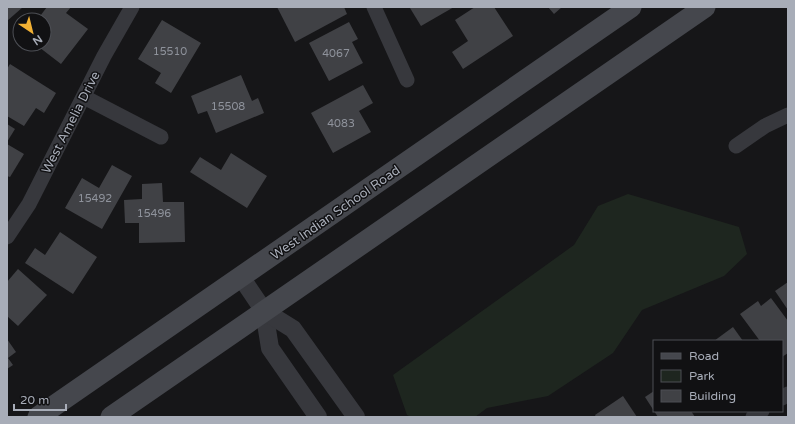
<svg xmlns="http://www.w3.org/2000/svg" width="795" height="424" viewBox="0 0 795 424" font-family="'Varela Round',sans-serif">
<rect width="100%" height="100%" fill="#161618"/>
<path fill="#1e261f" d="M628,194l111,33 8,27 -23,22 -82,34 -29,43 -65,43 -61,12 -12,9h-64l-4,-2 -14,-40 181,-130 24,-39z"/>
<g fill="#404145">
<path d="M7,7h16l-16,14z"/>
<path d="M47,7h24l-5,6 22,16 -27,35 -26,-20h9v-24h-7z"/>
<path d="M277,7h67l3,7 -52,28z"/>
<path d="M412,7h42l-33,19 -11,-18z"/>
<path d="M475,7h19l19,29 -50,33 -11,-17 16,-11 -13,-21z"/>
<path d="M548,7h14l-8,7z"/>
<path d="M162,20l39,23 -30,50 -16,-10 6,-10 -23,-14z"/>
<path d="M349,22l9,17 -6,3 11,21 -34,18 -20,-38z"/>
<path d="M10,64l46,29 -12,20 -8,-5 -12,18 -17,-10v-47z"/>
<path d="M241,75l11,26 6,-3 6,15 -48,20 -9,-22 -9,3 -7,-18z"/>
<path d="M363,85l10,18 -14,8 12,21 -38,21 -22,-40z"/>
<path d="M7,124l8,5 -8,13z"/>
<path d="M7,144l17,10 -14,23 -3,-1z"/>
<path d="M231,153l36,23 -20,32 -57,-36 10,-15 21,13z"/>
<path d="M112,165l20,11 -30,53 -37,-21 17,-30 17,10z"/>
<path d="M162,183l1,19h21l1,40 -46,1v-20h-14l-1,-23 18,-1v-15z"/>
<path d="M60,232l37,25 -24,37 -48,-31 10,-15 10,7z"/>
<path d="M18,269l29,26 -29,31 -11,-10v-34z"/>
<path d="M788,282v28l-13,-19z"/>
<path d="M771,298l17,23v32l-6,4v-16h-22l-20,-27 18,-13 3,5z"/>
<path d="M733,327l10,14h-29z"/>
<path d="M7,339l9,13 -8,6 5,7 -6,4z"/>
<path d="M654,391v20l-9,-14z"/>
<path d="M623,396l14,21h-41l-1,-2z"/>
<path d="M654,411h37l4,6h-37z"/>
</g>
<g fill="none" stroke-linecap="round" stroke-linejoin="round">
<g stroke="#37383d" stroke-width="15">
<path d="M374,7l33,73"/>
<path d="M84,97l77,40"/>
<path d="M736,146l29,-20 23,-11"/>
<path d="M7,237l22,-33 75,-148 28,-49"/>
<path d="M782,398l6,-4"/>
<path d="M753,417l9,-6"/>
</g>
<g stroke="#37383d" stroke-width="18">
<path d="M241,277l23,34 6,37 48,69"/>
<path d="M264,311l29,18 63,88"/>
</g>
<g stroke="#45474d" stroke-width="21">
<path d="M38,417l593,-410"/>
<path d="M111,417l594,-410"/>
</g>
</g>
<g text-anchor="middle" stroke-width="3" stroke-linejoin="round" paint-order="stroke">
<g font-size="11" fill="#8e929b">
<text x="170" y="55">15510</text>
<text x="336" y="57">4067</text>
<text x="228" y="110">15508</text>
<text x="341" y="127">4083</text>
<text x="95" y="202">15492</text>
<text x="154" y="217">15496</text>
</g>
<g font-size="13" fill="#a8adb8" stroke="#111113">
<text transform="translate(70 122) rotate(-63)" y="5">West Amelia Drive</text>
<text transform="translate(335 212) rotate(-35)" y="5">West Indian School Road</text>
</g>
</g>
<rect width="795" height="424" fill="none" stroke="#a8adb8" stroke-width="16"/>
<rect x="653" y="340" width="130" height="72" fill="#111113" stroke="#4d4f55"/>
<rect x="661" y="353" width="20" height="6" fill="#45474d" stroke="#4d4f55"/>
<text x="689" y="360" font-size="12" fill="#a8adb8">Road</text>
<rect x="661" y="370" width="20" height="12" fill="#1e261f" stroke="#4d4f55"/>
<text x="689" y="380" font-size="12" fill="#a8adb8">Park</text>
<rect x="661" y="390" width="20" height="12" fill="#404145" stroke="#4d4f55"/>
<text x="689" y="400" font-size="12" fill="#a8adb8">Building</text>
<g transform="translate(32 32) rotate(145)"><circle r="19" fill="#111113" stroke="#4d4f55"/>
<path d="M0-3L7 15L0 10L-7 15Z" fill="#f2b134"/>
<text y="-6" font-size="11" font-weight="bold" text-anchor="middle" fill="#a8adb8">N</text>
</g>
<path d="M14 404v6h52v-6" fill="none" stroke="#a8adb8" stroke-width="2"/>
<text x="20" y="404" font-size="12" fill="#a8adb8" stroke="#111113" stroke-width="3" paint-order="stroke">20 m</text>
</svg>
